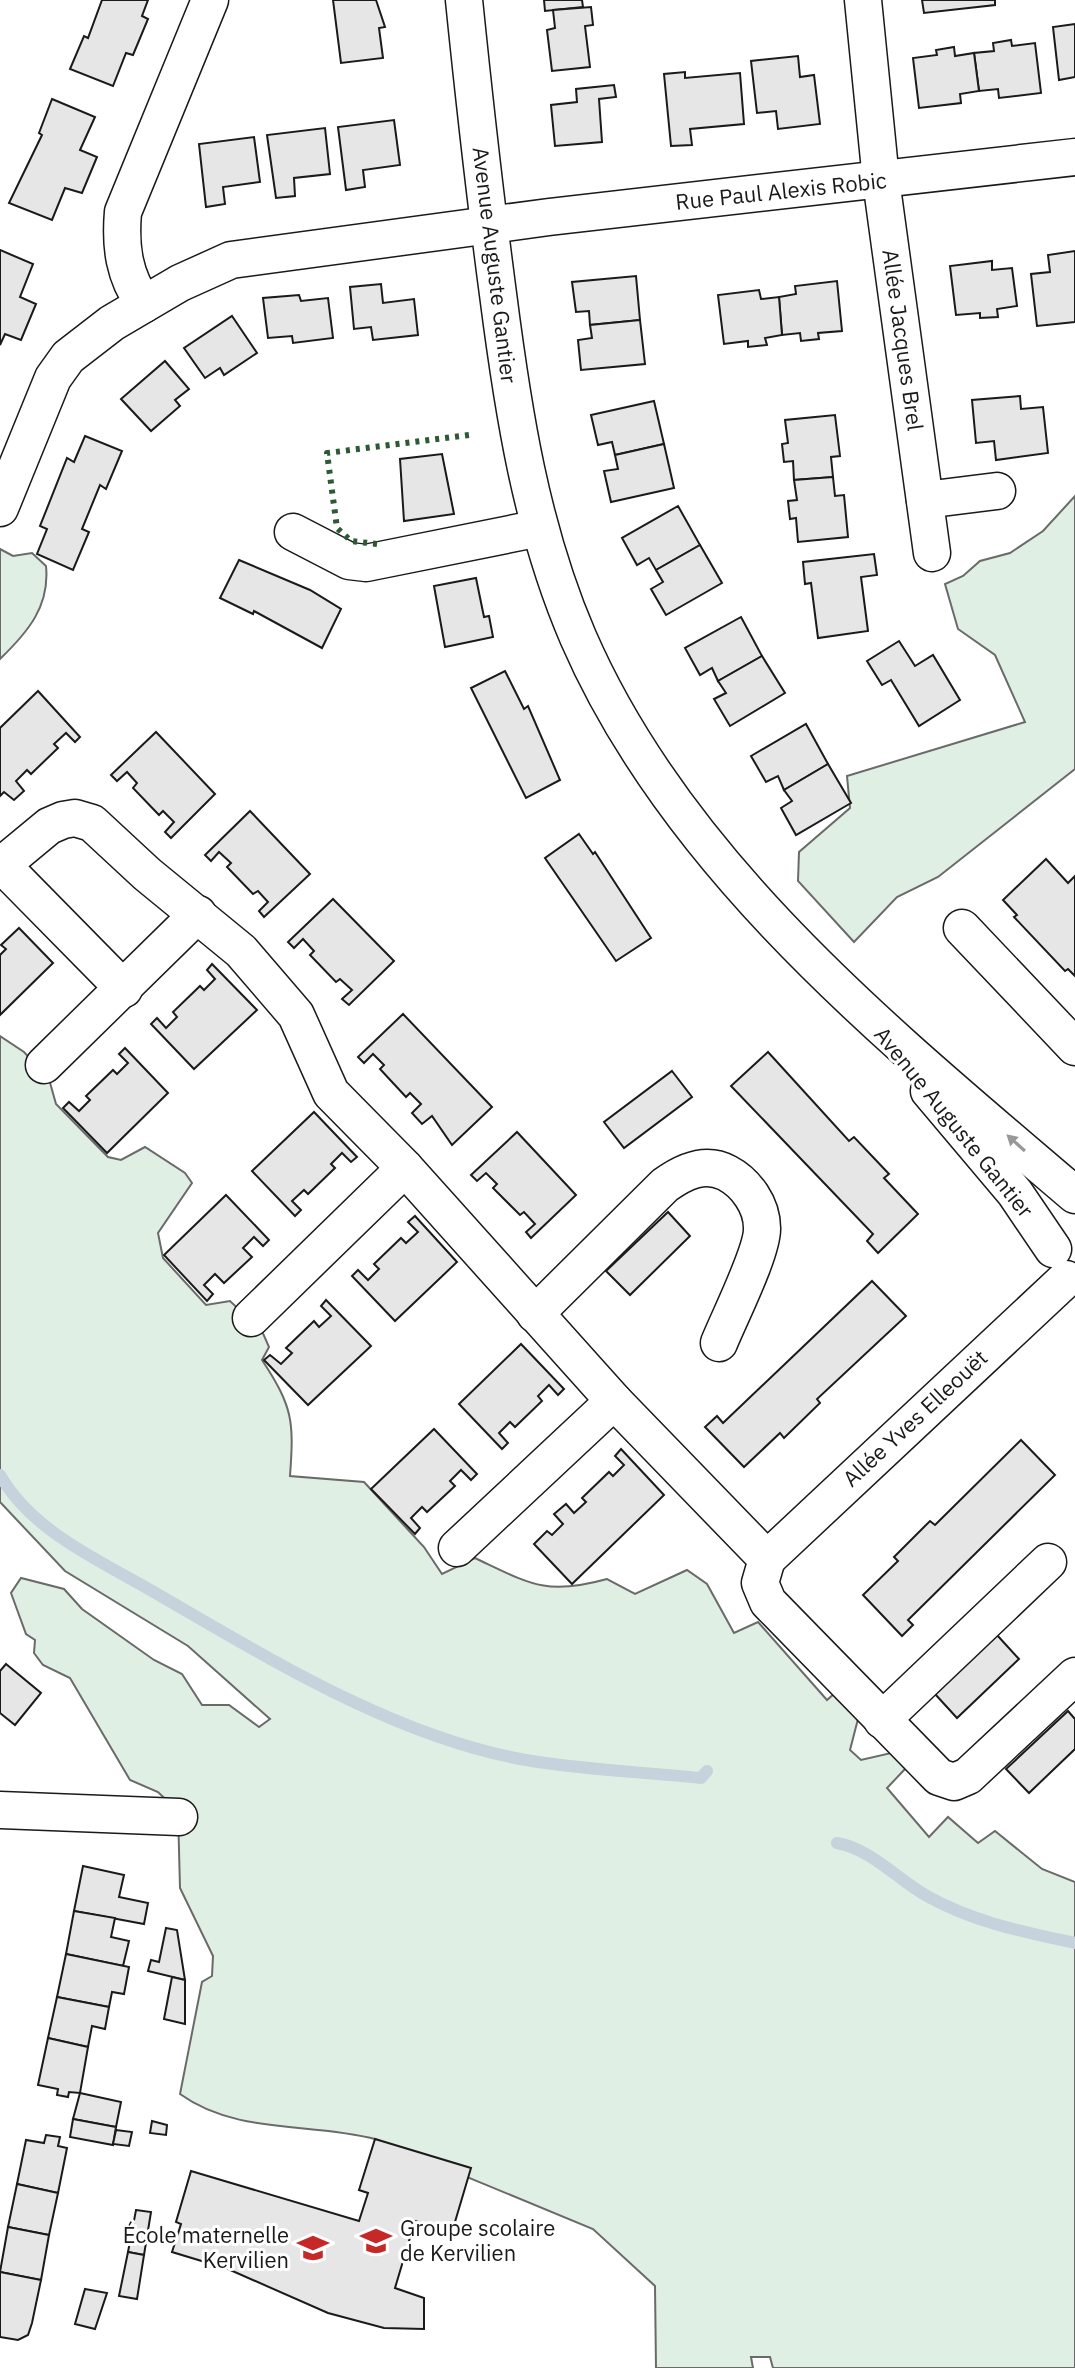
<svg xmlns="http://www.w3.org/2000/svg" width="1075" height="2368" viewBox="0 0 1075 2368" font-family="'IBM Plex Sans',sans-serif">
<rect width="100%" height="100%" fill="#fff"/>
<g fill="#e0efe3" stroke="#6a6a6a" stroke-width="2">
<path d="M1075,496v273l-137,108 -41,20 -43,45 -56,-61 1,-29 51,-44 -3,-32 178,-54 -30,-67 -37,-26 -13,-45 18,-8 17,-15 30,-8 33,-22z"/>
<path d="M0,549l13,7 19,-3 14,13c4,40 -18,66 -46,93z"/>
<path d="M0,1036l24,16 25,27 7,25 52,53 13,3 24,-13 40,26 7,10 -34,50 5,25 43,47 24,-4 32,30 7,16 -7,13c31,47 32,61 28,116l74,6 60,65 18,27 33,-16c55,26 71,38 132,21l28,15 52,-24 20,14 27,49 24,-11 69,78 8,-7 23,26 -8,31 11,10 30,-7 15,15 -19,20 42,49 19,-20 30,26 17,-12 47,38 33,13v486h-302l-3,-11h-19l2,11h-97l-1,-82 -62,-57 -218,-90c-65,-17 -138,-4 -195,-45l22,-112 10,-6 1,-20 -33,-68 -2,-77 -20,-19 -28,-12 -60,-102 -27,-13 -9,-12 1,-13 -9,-6 -15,-41 10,-15 43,11 18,20 72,51 28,14 20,31h27l30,22 11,-8 -82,-73 -123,-75 -65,-69z"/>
</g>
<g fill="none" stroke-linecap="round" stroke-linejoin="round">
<g stroke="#c6d2dc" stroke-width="12">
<path d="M0,1475c32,56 97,84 152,116 115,66 242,146 374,169 58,10 117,12 175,18l6,-7"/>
<path d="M837,1843c34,6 60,36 90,53 46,26 97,36 148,47"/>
</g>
</g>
<g fill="#e6e6e6" stroke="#1a1a1a" stroke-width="2">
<path d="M102,0h46l-6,16 6,3 -15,36 -7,-2 -13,33 -43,-17 14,-33 4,2z"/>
<path d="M333,0h43l9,27 -6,1 4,30 -42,5z"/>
<path d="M544,0h38l1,7 -38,4z"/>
<path d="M922,0h73v5l-71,8z"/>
<path d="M591,7l2,18 -8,1 5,41 -38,4 -5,-41 8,-2 -2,-18z"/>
<path d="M1075,24v53l-16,3 -6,-53z"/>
<path d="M1011,40l1,6 23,-3 6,50 -42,5 -1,-9 -19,2 -5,-38 20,-2 -1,-8z"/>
<path d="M954,47l1,9 19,-3 5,38 -19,3 1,9 -42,5 -6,-50 24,-3 -1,-5z"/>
<path d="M798,56l2,21 14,-2 6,49 -42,5 -2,-18 -19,2 -6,-52z"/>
<path d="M685,72v6l55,-5 4,51 -54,5 2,16 -21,1 -7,-72z"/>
<path d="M614,85l2,12 -17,2 3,43 -47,4 -4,-41 26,-3 -1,-13z"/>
<path d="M52,99l43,18 -15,33 17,7 -15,36 -17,-5 -13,32 -43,-17 33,-68 -3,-2z"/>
<path d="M394,120l6,45 -37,5 2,17 -19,3 -8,-63z"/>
<path d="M325,128l5,46 -36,4 1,18 -19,2 -9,-63z"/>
<path d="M254,137l6,45 -37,5 2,17 -19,3 -7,-63z"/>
<path d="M0,250l33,14 -13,33 16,7 -15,36 -16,-6 -5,11z"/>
<path d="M1075,251v71l-38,4 -6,-52 19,-2 -2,-17z"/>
<path d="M992,261v9l20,-2 5,38 -20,3 1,8 -18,1v-5l-24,2 -6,-49z"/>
<path d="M636,276l4,44 -50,5 -1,-14 -13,1 -4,-30z"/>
<path d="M837,281l5,50 -24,2 1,6 -18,2 -1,-8 -18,2 -3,-38 17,-3 -1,-8z"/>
<path d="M381,284l2,19 31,-4 4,36 -45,5 -2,-13 -17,2 -4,-42z"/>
<path d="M759,290l2,9 18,-2 3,38 -17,3 2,7 -19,2v-6l-24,3 -6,-49z"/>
<path d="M299,295l2,6 27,-3 5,40 -40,5 -1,-7 -24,2 -5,-40z"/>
<path d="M232,316l25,37 -33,22 -4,-7 -15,10 -21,-30z"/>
<path d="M640,320l5,44 -64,6 -3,-30 14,-2 -2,-13z"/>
<path d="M165,361l24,28 -14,11 5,6 -29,25 -30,-32z"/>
<path d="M1020,396l1,13 22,-2 5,46 -52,7 -2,-19 -18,2 -4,-43z"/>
<path d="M654,401l10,43 -49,11 -3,-13 -14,3 -7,-30z"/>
<path d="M835,415l5,41 -9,1 2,20 -39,3 -1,-19 -9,1 -2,-18 6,-1 -3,-23z"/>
<path d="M85,436l37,15 -16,38 -6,-4 -18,44 7,3 -16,38 -36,-16 10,-25 -7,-3 27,-68 7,4z"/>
<path d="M664,444l10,44 -63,14 -7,-31 14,-2 -3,-14z"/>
<path d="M442,454l12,60 -50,7 -4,-62z"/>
<path d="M833,477l2,19 9,-1 4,42 -50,5 -2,-24 -6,1 -2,-18 9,-1 -3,-20z"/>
<path d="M678,506l22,39 -44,25 -7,-12 -12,7 -15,-27z"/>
<path d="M700,545l22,38 -56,32 -15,-26 12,-7 -7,-12z"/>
<path d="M874,554l3,21 -16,2 7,54 -50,7 -7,-55 -6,1 -2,-22z"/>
<path d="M239,560l71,30 31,19 -19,39 -68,-37 -1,3 -33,-16z"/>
<path d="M476,578l8,39 5,-1 4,21 -48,10 -11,-61z"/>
<path d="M741,617l21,39 -44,25 -6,-13 -12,7 -15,-27z"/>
<path d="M899,641l16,25 18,-11 27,45 -41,26 -28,-46 -9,5 -15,-24z"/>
<path d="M762,656l23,37 -55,33 -16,-27 12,-6 -8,-12z"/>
<path d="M505,671l19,38 4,-3 32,74 -34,18 -55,-110z"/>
<path d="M38,691l42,46 -5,5 -9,-9 -12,11 4,4 -27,26 -4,-4 -11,11 8,10 -10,9 -10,-8 -4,4v-68z"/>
<path d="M806,724l22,40 -44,26 -6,-14 -12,6 -15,-26z"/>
<path d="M156,732l59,62 -44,44 -6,-6 9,-10 -11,-11 -4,4 -26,-27 4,-5 -10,-11 -10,9 -6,-6z"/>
<path d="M828,764l23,39 -55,32 -15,-27 11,-7 -8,-11z"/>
<path d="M250,811l60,63 -46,43 -5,-6 9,-9 -10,-11 -5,3 -26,-27 4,-4 -12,-11 -8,9 -6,-6z"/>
<path d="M579,834l14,20 2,-2 56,86 -35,23 -71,-103z"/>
<path d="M1046,859l22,24 7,-7v100l-7,-7 -3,2 -51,-54 3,-2 -14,-15z"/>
<path d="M333,899l61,62 -45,44 -7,-6 10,-9 -12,-11 -4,3 -26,-27 4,-4 -11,-12 -9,9 -6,-6z"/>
<path d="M19,928l34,35 -53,52v-60l6,-6 -5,-4z"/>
<path d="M212,964l45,46 -63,59 -43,-45 6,-6 9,10 11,-11 -4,-5 27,-26 4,4 11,-11 -8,-9z"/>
<path d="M403,1014l89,93 -40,38 -20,-29 -10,8 -10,-11 9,-9 -11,-11 -4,4 -26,-28 4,-4 -11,-11 -9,9 -6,-6z"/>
<path d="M125,1048l43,45 -61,60 -44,-45 6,-6 10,9 11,-11 -4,-4 27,-26 4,4 11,-11 -9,-9z"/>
<path d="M768,1052l81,89 5,-4 35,37 -5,4 34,36 -40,39 -11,-12 6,-7 -142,-148z"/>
<path d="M672,1071l20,26 -68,51 -20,-26z"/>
<path d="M314,1112l43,45 -6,5 -9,-9 -11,11 4,4 -27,26 -4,-4 -12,11 9,9 -6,6 -43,-45z"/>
<path d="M517,1132l59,63 -45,43 -5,-6 9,-8 -11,-12 -4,3 -27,-27 4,-4 -11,-11 -9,8 -6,-6z"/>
<path d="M226,1195l43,45 -6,6 -9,-9 -11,11 9,9 -28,26 -9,-9 -11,11 9,9 -6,7 -43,-46z"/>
<path d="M668,1212l22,24 -60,59 -24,-24z"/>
<path d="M415,1216l42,46 -62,59 -43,-45 6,-6 10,10 11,-11 -5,-5 27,-26 5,5 12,-11 -10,-10z"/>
<path d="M872,1281l34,35 -89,83 3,4 -36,35 -4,-5 -36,34 -39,-40 12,-11 6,7z"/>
<path d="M326,1300l45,46 -63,59 -44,-45 6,-5 11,9 11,-11 -6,-5 28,-27 5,6 12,-11 -10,-10z"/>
<path d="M521,1344l43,45 -6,6 -9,-10 -11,11 4,5 -27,26 -5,-5 -11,11 9,10 -6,6 -43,-45z"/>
<path d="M434,1429l43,45 -6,6 -10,-10 -11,11 5,5 -28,26 -5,-5 -11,11 9,10 -5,6 -44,-45z"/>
<path d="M1021,1440l34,35 -147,145 5,5 -11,11 -39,-41 35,-34 -4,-4 36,-36 5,4z"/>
<path d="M621,1449l43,46 -92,89 -38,-40 13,-13 5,4 11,-11 -9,-10 12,-10 8,9 12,-11 -4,-4 27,-26 4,4 11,-11 -9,-9z"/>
<path d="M997,1635l22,24 -62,59 -22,-24z"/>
<path d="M6,1664l35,29 -26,32 -15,-12v-42z"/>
<path d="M1068,1711l7,8v30l-46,44 -23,-24z"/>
<path d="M83,1866l41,9 -5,22 29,6 -4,21 -70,-13z"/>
<path d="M74,1911l41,7 -4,19 18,4 -6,25 -57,-12z"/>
<path d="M166,1928l11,2 8,50 -37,-9 3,-11 8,2z"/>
<path d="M66,1954l63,13 -5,27 -12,-2 -3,15 -52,-10z"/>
<path d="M172,1977l13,3v44l-21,-5z"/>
<path d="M57,1997l52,10 -4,22 -13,-3 -4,21 -40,-9z"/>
<path d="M48,2038l40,9 -8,46 -11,-1 -1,5 -11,-2 1,-6 -20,-4z"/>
<path d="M80,2093l41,9 -5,25 -43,-8z"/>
<path d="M73,2119l43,8 -3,18 -43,-8z"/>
<path d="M152,2121l15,4 -1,10 -16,-2z"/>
<path d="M116,2130l16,2 -3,14 -16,-2z"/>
<path d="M46,2135l14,2 -2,9 9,2 -9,45 -41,-9 9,-44 18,3z"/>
<path d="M375,2139l96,29 -19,64 -37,-11 -20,67 29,10v31l-40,-1 -56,-15 -100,-44 -56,-17 9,-28 -5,-2 15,-51 168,50 9,-28 -9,-3z"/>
<path d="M17,2184l41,9 -9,42 -41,-8z"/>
<path d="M136,2210l15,2 -7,43 -16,-3z"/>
<path d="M8,2227l41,8 -8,45 -41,-8z"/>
<path d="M128,2252l16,3 -7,44 -18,-3z"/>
<path d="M0,2272l41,8 -9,43 -4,12 -10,5 -18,-3z"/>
<path d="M85,2289l22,4 -12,36 -20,-5z"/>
</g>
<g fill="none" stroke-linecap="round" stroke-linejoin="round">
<defs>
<g id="street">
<path d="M464,0c10,98 21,196 34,294 15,117 33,234 80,343 99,229 311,399 497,558"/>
<path d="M863,0l18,180 51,373"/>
<path d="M144,304c-20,-28 -24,-57 -21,-92l87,-212"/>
<path d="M925,500l72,-9"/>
<path d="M0,508l53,-130 15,-21 44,-34 68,-40 51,-23 318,-43 526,-60"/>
<path d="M293,532l56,29 17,2 174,-35"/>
<path d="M962,928l113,119"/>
<path d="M124,989l-122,-124 47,-39 14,-6 12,-2 17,5 55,51 94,77 55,64 35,78 74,75 209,233 153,158 -7,24 8,19 171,175 15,5 14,-6 107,-100"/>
<path d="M44,1065l154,-151"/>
<path d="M929,1091l86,102 38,56"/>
<path d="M535,1314l130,-129c18,-13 40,-24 62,-12 19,10 35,32 35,55 1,23 -33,90 -43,115"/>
<path d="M251,1318l154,-150"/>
<path d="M457,1548l157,-147"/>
<path d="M767,1559l299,-280"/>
<path d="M882,1720l166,-158"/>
<path d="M0,1810l179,7"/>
</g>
</defs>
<use href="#street" stroke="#1a1a1a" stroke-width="39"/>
<use href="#street" stroke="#fff" stroke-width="36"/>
<path stroke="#2b5a34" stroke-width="6" stroke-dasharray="4 6" stroke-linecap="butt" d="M377,544l-26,-3 -14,-13 -10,-75 142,-18"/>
</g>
<defs><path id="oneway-solid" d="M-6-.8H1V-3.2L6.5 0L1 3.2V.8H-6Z" transform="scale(2)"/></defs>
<use fill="#989898" href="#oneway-solid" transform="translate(1016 1143) rotate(-138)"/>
<defs>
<symbol id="school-bare" viewBox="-9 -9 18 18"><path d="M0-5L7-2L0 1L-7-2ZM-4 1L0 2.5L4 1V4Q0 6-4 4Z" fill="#c62828" stroke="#fff" stroke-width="2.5" paint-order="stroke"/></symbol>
</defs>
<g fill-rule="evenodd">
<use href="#school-bare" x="354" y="2219" width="44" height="44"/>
<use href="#school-bare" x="291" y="2226" width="44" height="44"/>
</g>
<g text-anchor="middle" stroke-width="6" stroke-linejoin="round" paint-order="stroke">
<g font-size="22" fill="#1a1a1a" stroke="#fff">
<text transform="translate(781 191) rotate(-6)" y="8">Rue Paul Alexis Robic</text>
<text transform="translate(495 265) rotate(83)" y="8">Avenue Auguste Gantier</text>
<text transform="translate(903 340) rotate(82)" y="8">Allée Jacques Brel</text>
<text transform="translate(954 1122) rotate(51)" y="8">Avenue Auguste Gantier</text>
<text transform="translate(915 1418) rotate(-43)" y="8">Allée Yves Elleouët</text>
</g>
<g font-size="22" fill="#1a1a1a" stroke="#fff" text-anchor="start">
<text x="400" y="2236">Groupe scolaire<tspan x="400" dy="25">de Kervilien</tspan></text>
<text x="289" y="2243" text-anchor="end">École maternelle<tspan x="289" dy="25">Kervilien</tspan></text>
</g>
</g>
</svg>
